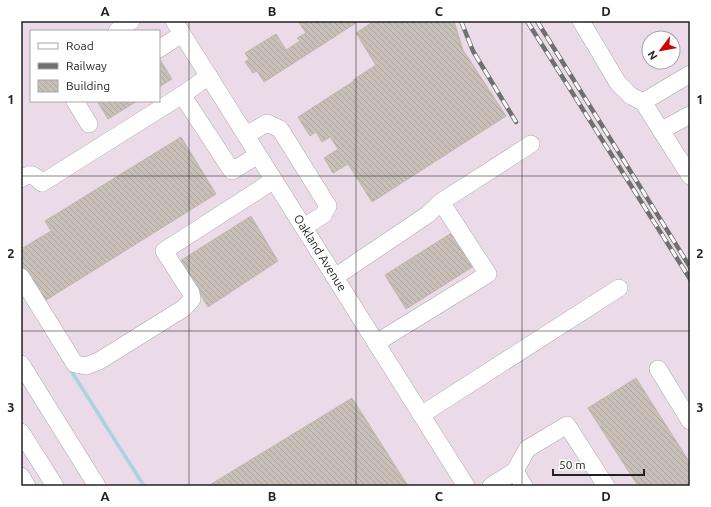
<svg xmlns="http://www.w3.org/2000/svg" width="711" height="507" viewBox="0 0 711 507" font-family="Ubuntu,sans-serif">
<defs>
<pattern id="building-back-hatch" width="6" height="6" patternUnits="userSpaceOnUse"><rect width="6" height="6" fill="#c7bfb8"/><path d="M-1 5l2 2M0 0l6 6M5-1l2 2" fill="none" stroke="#aba49e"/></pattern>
</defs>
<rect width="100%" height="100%" fill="#f2efe9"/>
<path fill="#ebdbe8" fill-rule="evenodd" d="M21,21h669v465h-669zM31,31h128v70h-128zM649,38h24v24h-24z"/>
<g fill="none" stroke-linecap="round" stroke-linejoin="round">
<path stroke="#aad3df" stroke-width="3.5" d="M70,369l74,117"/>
</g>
<g fill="url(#building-back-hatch)" stroke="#c4b6ab">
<path d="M298,21h61l-95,61 -7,-11 -4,2 -8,-11 4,-3 -4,-6 31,-19 10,16 14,-9 -3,-3 9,-5z"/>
<path d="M374,21h80l9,29 43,66 -134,86 -24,-38 -15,9 -9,-15 14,-9 -8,-12 -8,5 -6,-10 -6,4 -12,-19 56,-36 -1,-1 23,-15 -20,-32z"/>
<path d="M159,58l13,21 -13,8z"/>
<path d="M97,101h40l-29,18z"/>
<path d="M181,137l35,57 -173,108 -22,-35v-18l30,-18 -6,-10z"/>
<path d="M251,216l27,45 -70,46 -28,-46z"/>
<path d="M453,232l21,34 -68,43 -21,-34z"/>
<path d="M636,378l54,85v23h-52l-50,-78z"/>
<path d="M352,398l56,88h-200z"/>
</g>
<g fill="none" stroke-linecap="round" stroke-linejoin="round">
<defs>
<g id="minor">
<path d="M174,21l292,465"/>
<path d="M581,21l37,62 13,13 12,6 47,-28"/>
<path d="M117,31l14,-10"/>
<path d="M159,49l23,-15"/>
<path d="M182,95l27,-19"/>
<path d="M75,101l14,23"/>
<path d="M643,102l47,74"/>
<path d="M662,130l28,-15"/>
<path d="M246,135l21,-12 13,6 48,77 -5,9 -19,12"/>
<path d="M21,179c11,-8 12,-4 21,4l140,-88 50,76 26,-16"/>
<path d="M21,277l54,87 11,2 13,-5 85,-53 8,-9 -1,-6 -27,-42 110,-71"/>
<path d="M335,277l92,-62 14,-13 90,-58"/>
<path d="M376,343l112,-69 -47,-72"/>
<path d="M21,364l76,122"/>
<path d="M658,369l32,52"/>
<path d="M421,415l198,-127"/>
<path d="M21,432l34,54"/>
<path d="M515,471l12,-22 40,-24 39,61"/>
<path d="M21,476l6,10"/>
<path d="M491,486l24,-15 9,15"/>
</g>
</defs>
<use href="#minor" stroke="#a9a9a9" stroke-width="18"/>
<use href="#minor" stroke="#fff" stroke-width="17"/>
<defs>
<g id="rail">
<path d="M461,21l12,30 43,71"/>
<path d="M527,21l163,258"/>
<path d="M537,21l153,246"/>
</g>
</defs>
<use href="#rail" stroke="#707070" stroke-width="4.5"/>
<use href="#rail" stroke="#fff" stroke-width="3" stroke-dasharray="9" stroke-linecap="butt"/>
</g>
<path fill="none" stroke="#222" stroke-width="1" stroke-opacity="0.55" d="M189,21v465M356,21v465M522,21v465M21,176h669M21,331h669"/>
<g text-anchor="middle" stroke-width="3" stroke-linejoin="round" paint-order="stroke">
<g font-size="12" fill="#222" stroke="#fff">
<text transform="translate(320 253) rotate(58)" y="4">Oakland Avenue</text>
</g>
</g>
<rect width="711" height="507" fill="none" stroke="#ffffff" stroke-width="44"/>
<rect x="30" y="30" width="130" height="72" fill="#ffffff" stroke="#a7a7a7"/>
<rect x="38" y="43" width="20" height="6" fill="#ffffff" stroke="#a7a7a7"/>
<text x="66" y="50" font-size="12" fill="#222222">Road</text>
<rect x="38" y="63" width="20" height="6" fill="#707070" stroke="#a7a7a7"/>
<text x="66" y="70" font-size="12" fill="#222222">Railway</text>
<rect x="38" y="80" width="20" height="12" fill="url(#building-back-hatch)" stroke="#a7a7a7"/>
<text x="66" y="90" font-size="12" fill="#222222">Building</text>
<g transform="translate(661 50) rotate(238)"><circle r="19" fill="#ffffff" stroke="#a7a7a7"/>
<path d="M0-3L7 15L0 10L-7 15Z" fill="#d40000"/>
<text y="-6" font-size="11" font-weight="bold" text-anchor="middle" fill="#222222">N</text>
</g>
<path d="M553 469v6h91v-6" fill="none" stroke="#222222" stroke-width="2"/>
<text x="559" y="469" font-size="12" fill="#222222" stroke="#ffffff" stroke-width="3" paint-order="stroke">50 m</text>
<rect x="22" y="22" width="667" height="463" fill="none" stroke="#222" stroke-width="1.5"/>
<g font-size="13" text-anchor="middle" font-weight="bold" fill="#222">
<text x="105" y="16">A</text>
<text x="272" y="16">B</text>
<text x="439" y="16">C</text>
<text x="606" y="16">D</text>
<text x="11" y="104">1</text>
<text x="700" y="104">1</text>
<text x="11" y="258">2</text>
<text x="700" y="258">2</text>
<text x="11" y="412">3</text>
<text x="700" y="412">3</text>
<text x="105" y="501">A</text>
<text x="272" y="501">B</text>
<text x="439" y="501">C</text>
<text x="606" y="501">D</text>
</g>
</svg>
